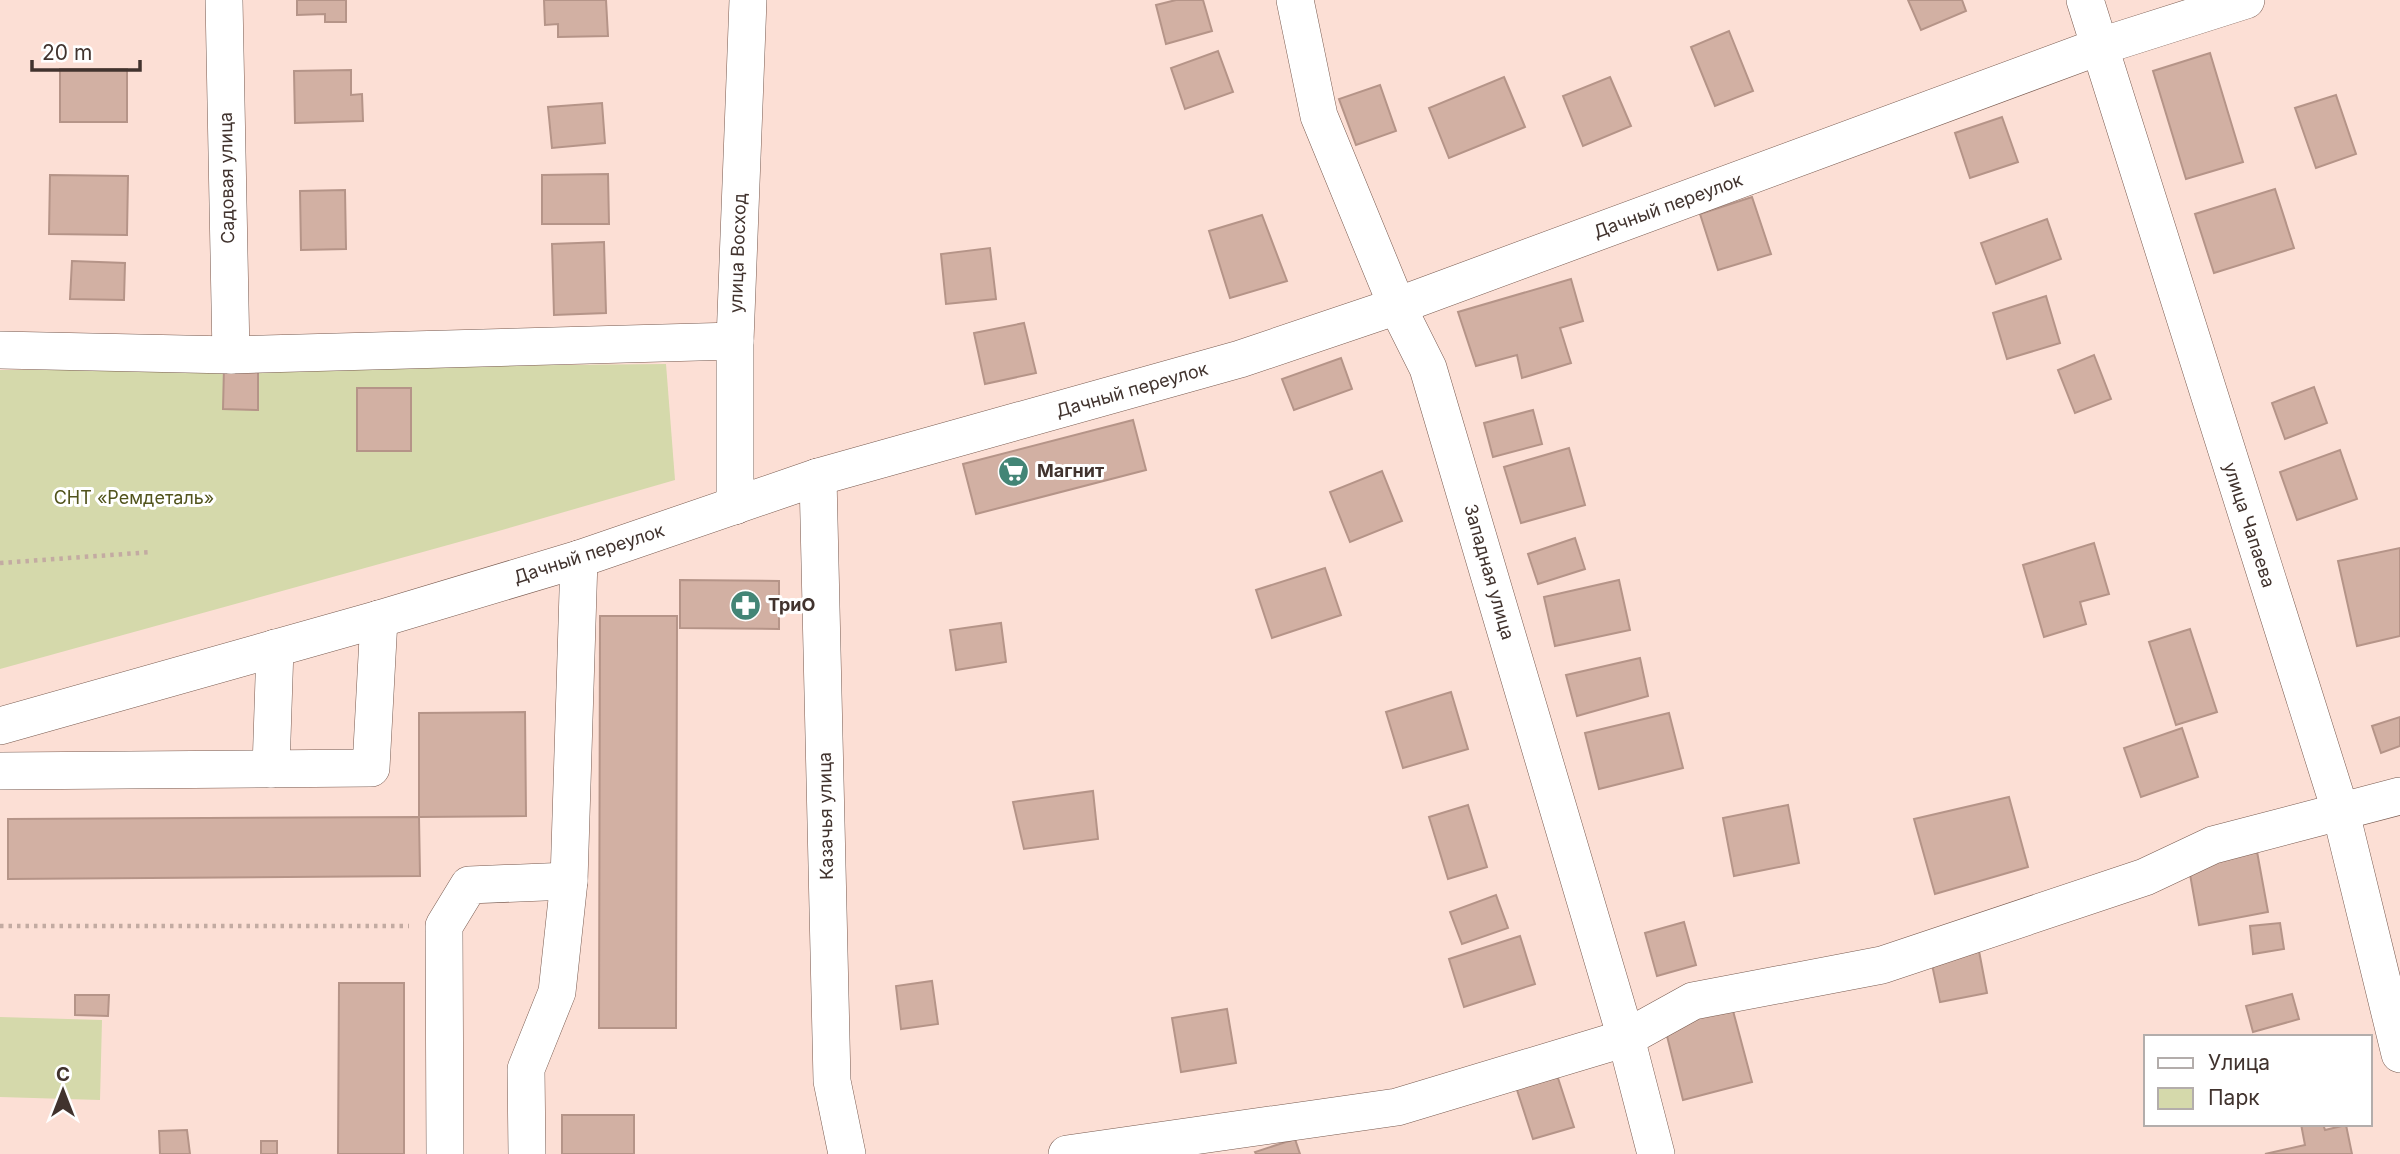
<svg xmlns="http://www.w3.org/2000/svg" width="2400" height="1154" viewBox="0 0 2400 1154" font-family="Inter,sans-serif">
<rect width="100%" height="100%" fill="#fcdfd5"/>
<g fill="#d5d9ab">
<path d="M666,364l9,116 -180,52 -495,137v-299z"/>
<path d="M0,1017l102,3 -2,80 -100,-3z"/>
</g>
<g fill="#d2b0a3" stroke="#b59488" stroke-width="2">
<path d="M297,0h49v22h-21v-8l-28,1z"/>
<path d="M544,0h62l2,36 -50,1v-13l-13,1z"/>
<path d="M1176,0h27l9,31 -46,13 -10,-39z"/>
<path d="M1908,0h54l4,11 -45,19z"/>
<path d="M1729,31l24,60 -38,15 -24,-59z"/>
<path d="M1218,51l15,41 -48,17 -14,-41z"/>
<path d="M2210,53l33,109 -57,17 -33,-108z"/>
<rect x="60" y="69" width="67" height="53"/>
<path d="M351,70v25l11,-1 1,27 -68,2 -1,-52z"/>
<path d="M1504,77l21,50 -76,31 -20,-50z"/>
<path d="M1610,77l21,49 -48,20 -20,-50z"/>
<path d="M1380,85l16,46 -40,14 -17,-46z"/>
<path d="M2336,95l20,59 -40,14 -21,-60z"/>
<path d="M602,103l3,40 -53,5 -4,-41z"/>
<path d="M2002,117l16,45 -48,16 -15,-45z"/>
<path d="M608,174l1,50h-67v-49z"/>
<path d="M50,175l78,1 -1,59 -78,-1z"/>
<path d="M2275,189l19,59 -80,25 -19,-59z"/>
<path d="M345,190l1,59 -45,1 -1,-59z"/>
<path d="M1752,197l19,57 -53,16 -18,-56z"/>
<path d="M1262,215l25,66 -57,17 -21,-67z"/>
<path d="M2047,219l14,40 -65,25 -15,-41z"/>
<path d="M604,242l2,71 -52,2 -2,-71z"/>
<path d="M990,248l6,51 -50,5 -5,-50z"/>
<path d="M72,261l53,2 -1,37 -54,-1z"/>
<path d="M1571,279l12,42 -23,7 11,35 -49,15 -5,-23 -41,11 -18,-54z"/>
<path d="M2046,296l14,47 -53,16 -14,-46z"/>
<path d="M1024,323l12,50 -51,11 -11,-51z"/>
<path d="M2094,355l17,44 -36,14 -17,-43z"/>
<path d="M1341,358l11,31 -58,21 -12,-31z"/>
<path d="M224,367h34v43l-35,-1z"/>
<path d="M2314,387l13,36 -42,16 -13,-36z"/>
<rect x="357" y="388" width="54" height="63"/>
<path d="M1533,410l9,34 -49,13 -9,-34z"/>
<path d="M1133,420l13,50 -170,44 -13,-50z"/>
<path d="M1569,448l16,57 -64,18 -17,-56z"/>
<path d="M2340,450l17,49 -60,21 -17,-48z"/>
<path d="M1382,471l20,50 -52,21 -20,-50z"/>
<path d="M1575,538l10,31 -47,15 -10,-30z"/>
<path d="M2094,543l15,51 -29,8 6,22 -42,13 -21,-72z"/>
<path d="M2400,548v88l-43,10 -19,-85z"/>
<path d="M1325,568l16,47 -69,23 -16,-48z"/>
<path d="M680,580l99,1v48l-99,-1z"/>
<path d="M1619,580l11,50 -75,16 -11,-49z"/>
<path d="M600,616h77l-1,412h-77z"/>
<path d="M1001,623l5,39 -50,8 -6,-40z"/>
<path d="M2190,629l27,83 -41,13 -27,-83z"/>
<path d="M1640,658l8,38 -71,20 -11,-41z"/>
<path d="M1451,692l17,57 -65,19 -17,-56z"/>
<path d="M525,712l1,104 -107,1v-104z"/>
<path d="M1669,713l14,55 -84,21 -14,-56z"/>
<path d="M2400,717v29l-19,7 -9,-27z"/>
<path d="M2182,728l16,49 -57,20 -17,-49z"/>
<path d="M1093,791l5,48 -74,10 -11,-47z"/>
<path d="M2009,797l19,70 -93,27 -21,-75z"/>
<path d="M1468,805l19,62 -39,12 -19,-62z"/>
<path d="M1788,805l11,58 -65,13 -11,-58z"/>
<path d="M419,817l1,59 -412,3v-60z"/>
<path d="M2256,846l12,66 -69,13 -11,-62z"/>
<path d="M1496,895l12,33 -46,16 -12,-32z"/>
<path d="M1684,922l12,43 -39,11 -12,-43z"/>
<path d="M2280,923l4,26 -31,5 -3,-28z"/>
<path d="M1975,930l12,63 -47,9 -13,-61z"/>
<path d="M1520,936l15,48 -71,23 -15,-48z"/>
<path d="M932,981l6,43 -37,5 -5,-43z"/>
<path d="M339,983h65v171h-66z"/>
<path d="M2292,994l7,25 -46,13 -7,-26z"/>
<path d="M75,995h34l-1,21 -33,-1z"/>
<path d="M1732,1007l20,75 -69,18 -19,-76z"/>
<path d="M1227,1009l9,54 -55,9 -9,-54z"/>
<path d="M1557,1075l17,52 -41,12 -17,-52z"/>
<rect x="562" y="1115" width="72" height="39"/>
<path d="M2301,1124h22l2,6 21,-5 6,29h-87l40,-9z"/>
<path d="M187,1130l3,24h-30l-1,-23z"/>
<path d="M1295,1139l5,15h-44l-1,-2z"/>
<rect x="261" y="1141" width="16" height="13"/>
</g>
<g fill="none" stroke-linecap="round" stroke-linejoin="round">
<defs>
<g id="minor">
<path d="M224,0l7,355"/>
<path d="M1295,0l24,116 78,190 31,62 198,670 30,116"/>
<path d="M2085,0l256,813 59,241"/>
<path d="M0,350l231,5 504,-14"/>
<path d="M818,477l14,604 15,73"/>
<path d="M735,506v-165l13,-341"/>
<path d="M0,726l379,-107 200,-60 239,-82 422,-118 157,-53 701,-259 148,-47"/>
<path d="M271,769l4,-121"/>
<path d="M0,771l371,-3 8,-149"/>
<path d="M445,1154l-1,-228 25,-41 100,-4"/>
<path d="M527,1154l-1,-85 31,-77 12,-111 10,-322"/>
<path d="M1067,1154l330,-47 229,-69 67,-37 189,-36 263,-88 68,-32 187,-49"/>
</g>
</defs>
<use href="#minor" stroke="#785a4f" stroke-width="38"/>
<g stroke="#c3aba2" stroke-width="4.5" stroke-dasharray="3.5 5" stroke-linecap="butt">
<path d="M0,563l152,-11"/>
<path d="M0,926h409"/>
</g>
<use href="#minor" stroke="#fff" stroke-width="37"/>
</g>
<defs>
<symbol id="supermarket-disc" viewBox="-11 -11 22 22"><circle r="9.5" fill="#438576" stroke="#fff"/><path d="M-6-5.5h2.5l.6 2H6L4.5 2H-2.5L-4.4-4H-6ZM-1.5 3.2a1.3 1.3 0 1 0 .1 0ZM3 3.2a1.3 1.3 0 1 0 .1 0Z" fill="#fff"/></symbol>
<symbol id="pharmacy-disc" viewBox="-11 -11 22 22"><circle r="9.5" fill="#438576" stroke="#fff"/><path d="M-2-6h4v4h4v4h-4v4h-4v-4h-4v-4h4Z" fill="#fff"/></symbol>
</defs>
<g fill-rule="evenodd">
<use href="#supermarket-disc" x="996" y="454" width="35" height="35"/>
<use href="#pharmacy-disc" x="728" y="588" width="35" height="35"/>
</g>
<g text-anchor="middle" stroke-width="6" stroke-linejoin="round" paint-order="stroke">
<g font-size="18" fill="#41332e" stroke="#fff">
<text transform="translate(227 178) rotate(-91)" y="6">Садовая улица</text>
<text transform="translate(1668 206) rotate(-20)" y="6">Дачный переулок</text>
<text transform="translate(738 253) rotate(-88)" y="6">улица Восход</text>
<text transform="translate(1132 390) rotate(-16)" y="6">Дачный переулок</text>
<text transform="translate(2249 525) rotate(72)" y="6">улица Чапаева</text>
<text transform="translate(589 554) rotate(-18)" y="6">Дачный переулок</text>
<text transform="translate(1489 572) rotate(74)" y="6">Западная улица</text>
<text transform="translate(826 816) rotate(-91)" y="6">Казачья улица</text>
</g>
<g font-size="18" font-weight="bold" fill="#41332e" stroke="#fff" text-anchor="start">
<text x="1037" y="477">Магнит</text>
<text x="768" y="611">ТриО</text>
</g>
<g font-size="18" fill="#51531c" stroke="#fff">
<text x="134" y="504">СНТ «Ремдеталь»</text>
</g>
</g>
<rect x="2144" y="1035" width="228" height="91" fill="#ffffff" stroke="#b3adab" stroke-width="2"/>
<rect x="2158" y="1058" width="35" height="10" fill="#ffffff" stroke="#b3adab" stroke-width="2"/>
<text x="2208" y="1070" font-size="21" fill="#41332e">Улица</text>
<rect x="2158" y="1088" width="35" height="21" fill="#d5d9ab" stroke="#b3adab" stroke-width="2"/>
<text x="2208" y="1105" font-size="21" fill="#41332e">Парк</text>
<g transform="translate(63 1091)" stroke="#ffffff" stroke-width="5" paint-order="stroke">
<path d="M0-5L12 26L0 18L-12 26Z" fill="#41332e"/>
<text y="-10" font-size="19" font-weight="bold" text-anchor="middle" fill="#41332e">С</text>
</g>
<path d="M32 60v10h108v-10" fill="none" stroke="#41332e" stroke-width="3.5"/>
<text x="42" y="60" font-size="21" fill="#41332e" stroke="#ffffff" stroke-width="5" paint-order="stroke">20 m</text>
</svg>
